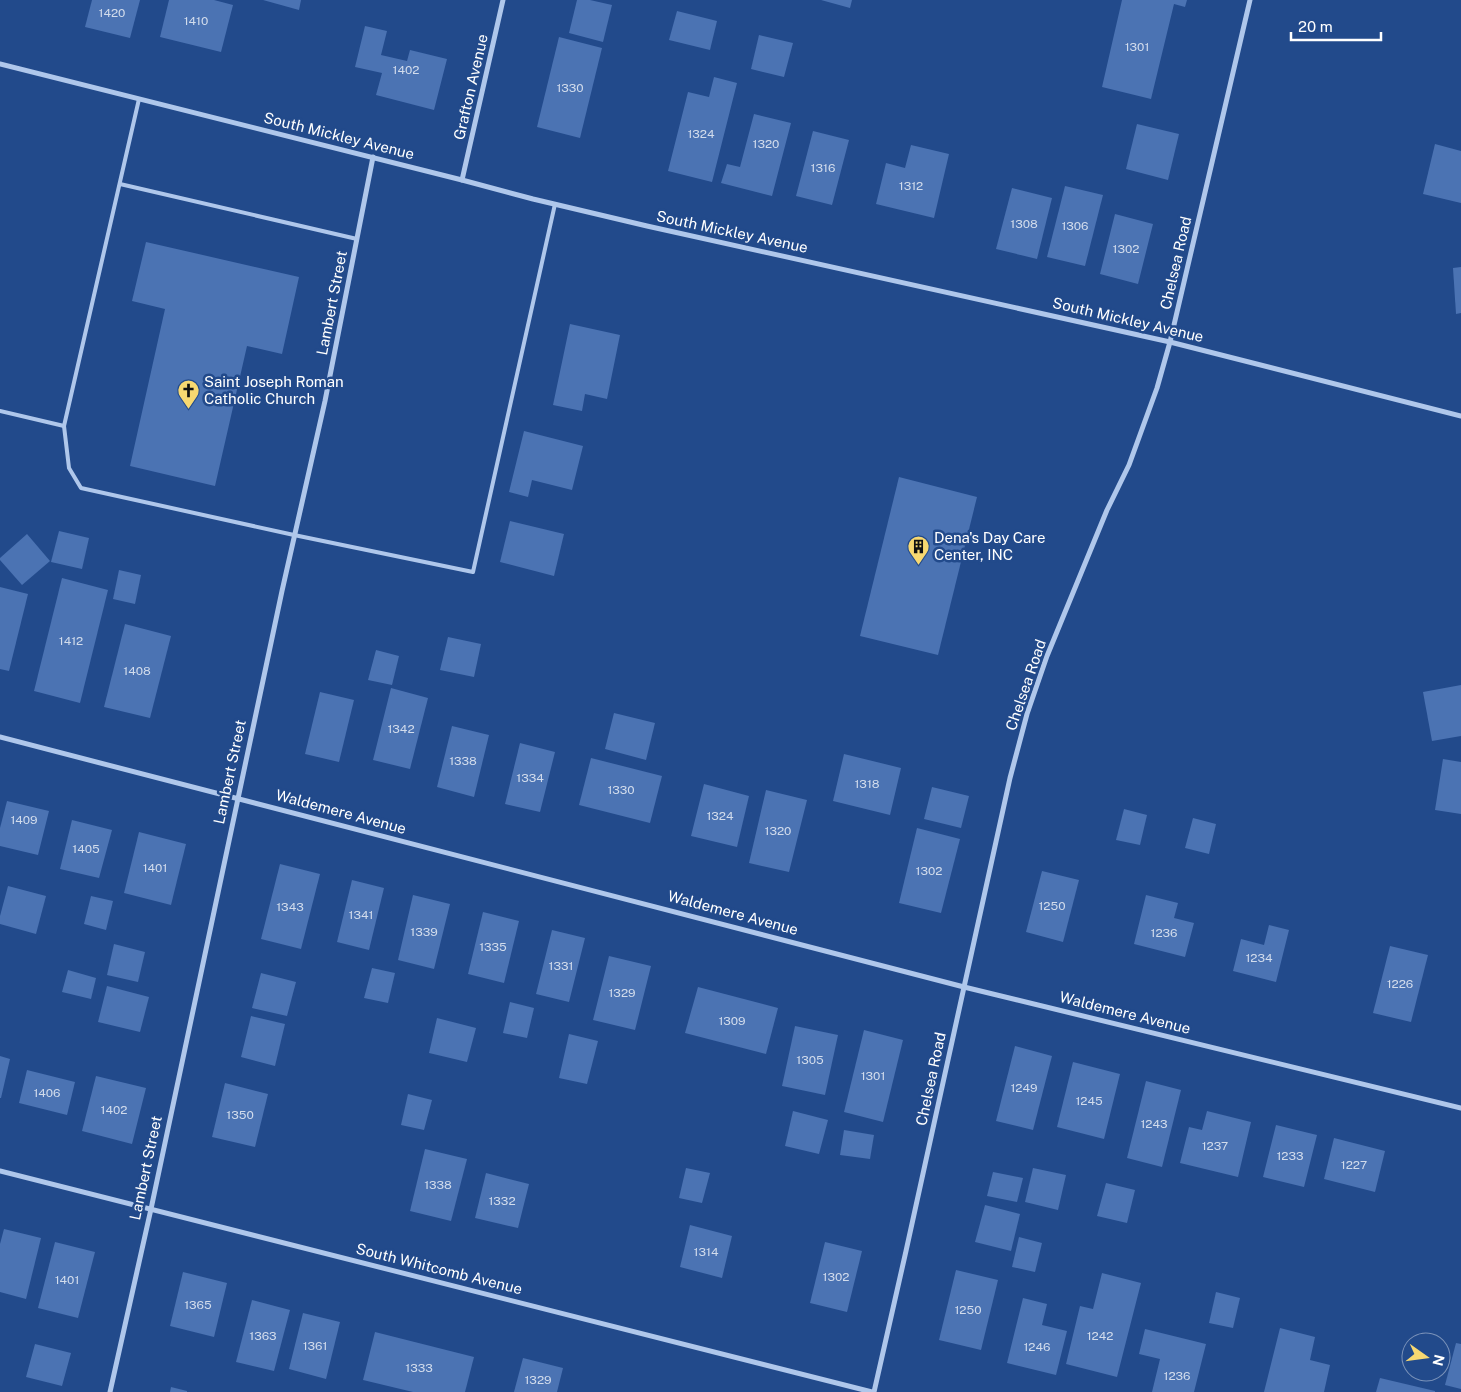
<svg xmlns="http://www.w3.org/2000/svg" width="1461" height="1392" viewBox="0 0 1461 1392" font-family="'Public Sans',sans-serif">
<rect width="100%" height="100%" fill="#224a8b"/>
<g fill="#4b73b3">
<path d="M92,0h48l-10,38 -45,-11z"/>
<path d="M169,0h45l19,5 -12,47 -61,-15z"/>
<path d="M263,0h38l-2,10z"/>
<path d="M577,0h13l22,5 -9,37 -34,-9z"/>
<path d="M821,0h31l-2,8z"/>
<path d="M1122,0h65l-2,7 -11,-3 -23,95 -49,-12z"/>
<path d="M677,11l40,10 -7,29 -41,-10z"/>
<path d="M365,26l22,5 -6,24 26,6 3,-11 37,9 -13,51 -58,-15 6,-22 -27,-6z"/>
<path d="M759,35l34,8 -9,34 -33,-8z"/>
<path d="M559,37l43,11 -22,90 -43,-11z"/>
<path d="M714,77l23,6 -25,99 -44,-11 20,-79 21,5z"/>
<path d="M754,114l37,9 -19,73 -51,-13 6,-19 13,3z"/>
<path d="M1137,124l42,10 -11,46 -42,-11z"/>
<path d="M813,131l36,9 -17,65 -36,-9z"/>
<path d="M1435,144l26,7v52l-38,-9z"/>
<path d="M911,145l38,9 -15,64 -58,-14 10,-41 19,5z"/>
<path d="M1065,186l38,9 -18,71 -38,-9z"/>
<path d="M1012,188l40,10 -15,61 -41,-10z"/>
<path d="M1115,214l38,10 -15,60 -38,-10z"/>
<path d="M146,242l153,35 -17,77 -35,-8 -32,140 -85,-20 35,-157 -33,-8z"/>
<path d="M1461,267v46l-5,1 -3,-46z"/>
<path d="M570,324l50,11 -13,64 -22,-5 -3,17 -29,-6z"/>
<path d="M524,431l59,15 -11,44 -40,-10 -4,17 -19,-5z"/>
<path d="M899,477l78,20 -39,158 -78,-19z"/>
<path d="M510,521l54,13 -10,42 -54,-14z"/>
<path d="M59,531l30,7 -7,31 -31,-7z"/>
<path d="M27,534l23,27 -28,24 -22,-25v-2z"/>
<path d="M119,570l22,5 -6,29 -22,-5z"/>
<path d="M62,578l46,12 -28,113 -46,-12z"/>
<path d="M0,587l28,7 -19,77 -9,-2z"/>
<path d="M125,624l46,12 -21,82 -46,-11z"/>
<path d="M448,637l33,7 -7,33 -34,-7z"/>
<path d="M376,650l23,6 -7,29 -24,-5z"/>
<path d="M1461,685v51l-29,5 -9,-49z"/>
<path d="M391,688l37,10 -18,71 -37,-9z"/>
<path d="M320,692l34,8 -15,62 -34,-8z"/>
<path d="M614,713l41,10 -9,37 -41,-11z"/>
<path d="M452,726l37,9 -15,62 -37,-10z"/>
<path d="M520,743l35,9 -15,60 -35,-8z"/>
<path d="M844,754l57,14 -11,47 -57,-14z"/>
<path d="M591,758l71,18 -12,47 -71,-18z"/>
<path d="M1443,759l18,3v52l-26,-4z"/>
<path d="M704,784l45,12 -12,51 -46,-11z"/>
<path d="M932,787l37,9 -8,32 -37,-9z"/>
<path d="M766,790l41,10 -18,72 -40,-9z"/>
<path d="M7,801l42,10 -11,44 -38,-9v-18z"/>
<path d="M1124,809l23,6 -7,30 -24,-5z"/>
<path d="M1193,818l23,6 -7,30 -24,-6z"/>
<path d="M72,820l40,10 -13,48 -39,-9z"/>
<path d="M917,828l43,11 -19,74 -42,-10z"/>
<path d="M139,832l47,12 -15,61 -47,-12z"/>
<path d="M280,864l40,10 -19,75 -40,-10z"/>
<path d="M1042,871l37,9 -16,62 -37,-10z"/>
<path d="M352,880l32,8 -15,62 -32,-8z"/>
<path d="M8,886l38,10 -10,38 -36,-10v-8z"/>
<path d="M413,895l37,9 -16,65 -36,-9z"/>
<path d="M1146,895l32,8 -4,15 20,5 -9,34 -51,-13z"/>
<path d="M91,896l22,5 -7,29 -22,-6z"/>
<path d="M483,912l36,9 -15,62 -36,-9z"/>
<path d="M1269,925l20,5 -13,52 -43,-11 8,-32 23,6z"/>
<path d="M552,930l33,8 -16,64 -33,-8z"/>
<path d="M114,944l31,8 -7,30 -31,-7z"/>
<path d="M1390,946l38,9 -17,67 -38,-9z"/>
<path d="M609,956l42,10 -16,64 -42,-10z"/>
<path d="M372,968l23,5 -7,30 -24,-5z"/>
<path d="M68,970l28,8 -5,21 -29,-7z"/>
<path d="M261,973l35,9 -9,34 -35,-8z"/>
<path d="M107,986l42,11 -9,35 -42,-10z"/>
<path d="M698,987l80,21 -12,46 -81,-21z"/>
<path d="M510,1002l24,6 -7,30 -24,-5z"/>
<path d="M251,1016l34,8 -10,42 -34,-9z"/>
<path d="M437,1018l39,10 -9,34 -38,-9z"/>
<path d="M795,1026l43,9 -13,60 -43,-9z"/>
<path d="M864,1030l39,10 -20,82 -39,-10z"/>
<path d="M569,1034l29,7 -11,43 -28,-6z"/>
<path d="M1015,1046l37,10 -19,74 -37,-9z"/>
<path d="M0,1056l10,3 -9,39h-1z"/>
<path d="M1073,1062l47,12 -16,65 -47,-12z"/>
<path d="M27,1070l48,12 -8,33 -48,-12z"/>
<path d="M96,1076l50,12 -14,56 -50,-13z"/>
<path d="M1146,1081l35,9 -19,77 -35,-9z"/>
<path d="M225,1083l43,11 -13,53 -43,-10z"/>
<path d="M408,1094l24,6 -8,30 -23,-5z"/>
<path d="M793,1111l35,9 -9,34 -34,-8z"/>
<path d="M1207,1111l44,11 -13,55 -58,-14 9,-36 13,3z"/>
<path d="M1276,1125l41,10 -13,52 -41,-10z"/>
<path d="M844,1130l30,5 -4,24 -30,-4z"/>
<path d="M1334,1138l51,13 -10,41 -51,-13z"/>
<path d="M425,1149l42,10 -16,62 -41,-10z"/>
<path d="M686,1168l24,5 -8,30 -23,-5z"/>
<path d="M1033,1168l33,7 -8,35 -33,-8z"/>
<path d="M993,1172l30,6 -6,24 -30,-6z"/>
<path d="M486,1173l43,11 -11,44 -43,-10z"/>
<path d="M1106,1183l29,7 -8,33 -30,-7z"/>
<path d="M985,1205l35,9 -9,37 -36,-9z"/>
<path d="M690,1225l42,11 -10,42 -42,-11z"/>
<path d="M4,1229l37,9 -15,61 -26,-7v-48z"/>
<path d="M1019,1237l23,6 -7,29 -23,-5z"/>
<path d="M55,1242l40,10 -17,66 -40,-10z"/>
<path d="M825,1242l37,9 -15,61 -37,-9z"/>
<path d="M956,1270l42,10 -17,70 -42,-10z"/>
<path d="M183,1272l44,11 -13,54 -44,-11z"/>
<path d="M1102,1273l39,10 -24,94 -51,-13 14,-58 13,3z"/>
<path d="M1216,1292l24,6 -7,30 -24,-5z"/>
<path d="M1023,1298l24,6 -5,21 25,6 -11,44 -49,-12z"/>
<path d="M252,1300l38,10 -16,61 -38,-9z"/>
<path d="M303,1313l37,9 -14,57 -37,-10z"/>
<path d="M1280,1328l35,9 -5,23 20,5 -6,27h-60z"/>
<path d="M1145,1329l61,15 -12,48h-42l8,-33 -21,-5z"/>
<path d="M375,1332l99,25 -9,35h-52l-50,-12z"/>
<path d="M1456,1343l5,1v45l-16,-4z"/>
<path d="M35,1344l36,9 -9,33 -36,-9z"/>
<path d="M523,1358l40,10 -6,24h-43z"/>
<path d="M1380,1378l55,13v1h-59z"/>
<path d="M171,1387l16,4v1h-17z"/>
</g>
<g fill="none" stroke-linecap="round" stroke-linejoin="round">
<g stroke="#afc7eb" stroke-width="4">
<path d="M139,99l-75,327 5,42 12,20 213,47 179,37 82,-368"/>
<path d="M120,184l237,55"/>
<path d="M0,411l64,15"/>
</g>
<g stroke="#afc7eb" stroke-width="5">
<path d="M0,64l462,116 71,19 114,27 523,116 291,74"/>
<path d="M462,180l41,-180"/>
<path d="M0,737l964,250 497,121"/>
<path d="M0,1171l872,221"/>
<path d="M110,1392l41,-183 131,-618 43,-190 48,-244"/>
<path d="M874,1392l32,-141 104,-473 17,-64 20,-58 60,-146 22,-45 28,-77 13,-46 80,-342"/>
</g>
</g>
<defs>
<symbol id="church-pin" viewBox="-11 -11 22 30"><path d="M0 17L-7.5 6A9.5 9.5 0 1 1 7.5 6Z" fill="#f7d871" stroke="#224a8b"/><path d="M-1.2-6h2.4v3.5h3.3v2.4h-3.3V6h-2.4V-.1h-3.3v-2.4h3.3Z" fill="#111"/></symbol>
<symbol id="building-pin" viewBox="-11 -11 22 30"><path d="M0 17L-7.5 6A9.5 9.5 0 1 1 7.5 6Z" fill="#f7d871" stroke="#224a8b"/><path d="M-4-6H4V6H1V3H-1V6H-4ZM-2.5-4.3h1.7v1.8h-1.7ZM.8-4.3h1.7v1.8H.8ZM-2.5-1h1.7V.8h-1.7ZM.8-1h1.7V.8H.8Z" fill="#111"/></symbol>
</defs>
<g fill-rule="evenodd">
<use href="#church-pin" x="176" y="378" width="25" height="34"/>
<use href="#building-pin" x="906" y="534" width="25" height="34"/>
</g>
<g text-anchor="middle" stroke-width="5" stroke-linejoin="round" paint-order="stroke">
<g font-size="12" fill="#d2dcec">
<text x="112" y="17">1420</text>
<text x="196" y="25">1410</text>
<text x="1137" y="51">1301</text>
<text x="406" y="74">1402</text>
<text x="570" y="92">1330</text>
<text x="701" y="138">1324</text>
<text x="766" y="148">1320</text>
<text x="823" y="172">1316</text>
<text x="911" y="190">1312</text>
<text x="1024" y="228">1308</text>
<text x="1075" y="230">1306</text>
<text x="1126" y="253">1302</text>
<text x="71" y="645">1412</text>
<text x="137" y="675">1408</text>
<text x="401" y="733">1342</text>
<text x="463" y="765">1338</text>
<text x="530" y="782">1334</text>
<text x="867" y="788">1318</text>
<text x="621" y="794">1330</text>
<text x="720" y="820">1324</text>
<text x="24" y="824">1409</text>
<text x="778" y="835">1320</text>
<text x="86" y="853">1405</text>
<text x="155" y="872">1401</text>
<text x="929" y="875">1302</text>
<text x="1052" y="910">1250</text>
<text x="290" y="911">1343</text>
<text x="361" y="919">1341</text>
<text x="424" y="936">1339</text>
<text x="1164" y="937">1236</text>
<text x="493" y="951">1335</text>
<text x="1259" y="962">1234</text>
<text x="561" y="970">1331</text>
<text x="1400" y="988">1226</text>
<text x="622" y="997">1329</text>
<text x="732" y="1025">1309</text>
<text x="810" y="1064">1305</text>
<text x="873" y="1080">1301</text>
<text x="1024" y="1092">1249</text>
<text x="47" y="1097">1406</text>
<text x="1089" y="1105">1245</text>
<text x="114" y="1114">1402</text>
<text x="240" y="1119">1350</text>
<text x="1154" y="1128">1243</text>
<text x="1215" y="1150">1237</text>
<text x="1290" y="1160">1233</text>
<text x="1354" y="1169">1227</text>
<text x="438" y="1189">1338</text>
<text x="502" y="1205">1332</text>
<text x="706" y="1256">1314</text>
<text x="836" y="1281">1302</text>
<text x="67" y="1284">1401</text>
<text x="198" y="1309">1365</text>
<text x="968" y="1314">1250</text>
<text x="263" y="1340">1363</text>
<text x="1100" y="1340">1242</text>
<text x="315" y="1350">1361</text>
<text x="1037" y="1351">1246</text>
<text x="419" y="1372">1333</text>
<text x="1177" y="1380">1236</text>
<text x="538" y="1384">1329</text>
</g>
<g font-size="15" fill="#fff" stroke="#224a8b">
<text transform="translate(471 87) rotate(-77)" y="5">Grafton Avenue</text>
<text transform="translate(339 136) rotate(14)" y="5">South Mickley Avenue</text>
<text transform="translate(732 232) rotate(12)" y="5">South Mickley Avenue</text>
<text transform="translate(1176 263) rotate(-77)" y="5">Chelsea Road</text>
<text transform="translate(332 303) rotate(-79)" y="5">Lambert Street</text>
<text transform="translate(1128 320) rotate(13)" y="5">South Mickley Avenue</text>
<text transform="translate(1026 685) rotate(-71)" y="5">Chelsea Road</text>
<text transform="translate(230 772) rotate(-78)" y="5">Lambert Street</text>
<text transform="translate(341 812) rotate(15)" y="5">Waldemere Avenue</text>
<text transform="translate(733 913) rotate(15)" y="5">Waldemere Avenue</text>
<text transform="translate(1125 1013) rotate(14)" y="5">Waldemere Avenue</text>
<text transform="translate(931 1079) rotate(-78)" y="5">Chelsea Road</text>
<text transform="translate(146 1168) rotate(-78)" y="5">Lambert Street</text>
<text transform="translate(439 1269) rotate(14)" y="5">South Whitcomb Avenue</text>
</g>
<g font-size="15" fill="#fff" stroke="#224a8b" text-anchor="start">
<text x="204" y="387">Saint Joseph Roman<tspan x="204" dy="17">Catholic Church</tspan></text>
<text x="934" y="543">Dena's Day Care<tspan x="934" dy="17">Center, INC</tspan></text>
</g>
</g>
<g transform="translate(1426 1357) rotate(104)"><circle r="24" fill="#224a8b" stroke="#7a92b9"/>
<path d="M0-4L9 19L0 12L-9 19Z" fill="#f7d871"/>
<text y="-8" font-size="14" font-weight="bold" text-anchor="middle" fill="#ffffff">N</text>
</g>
<path d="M1291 32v8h90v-8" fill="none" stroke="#ffffff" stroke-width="2.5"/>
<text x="1298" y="32" font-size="15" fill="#ffffff" stroke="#224a8b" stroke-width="4" paint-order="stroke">20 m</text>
</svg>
